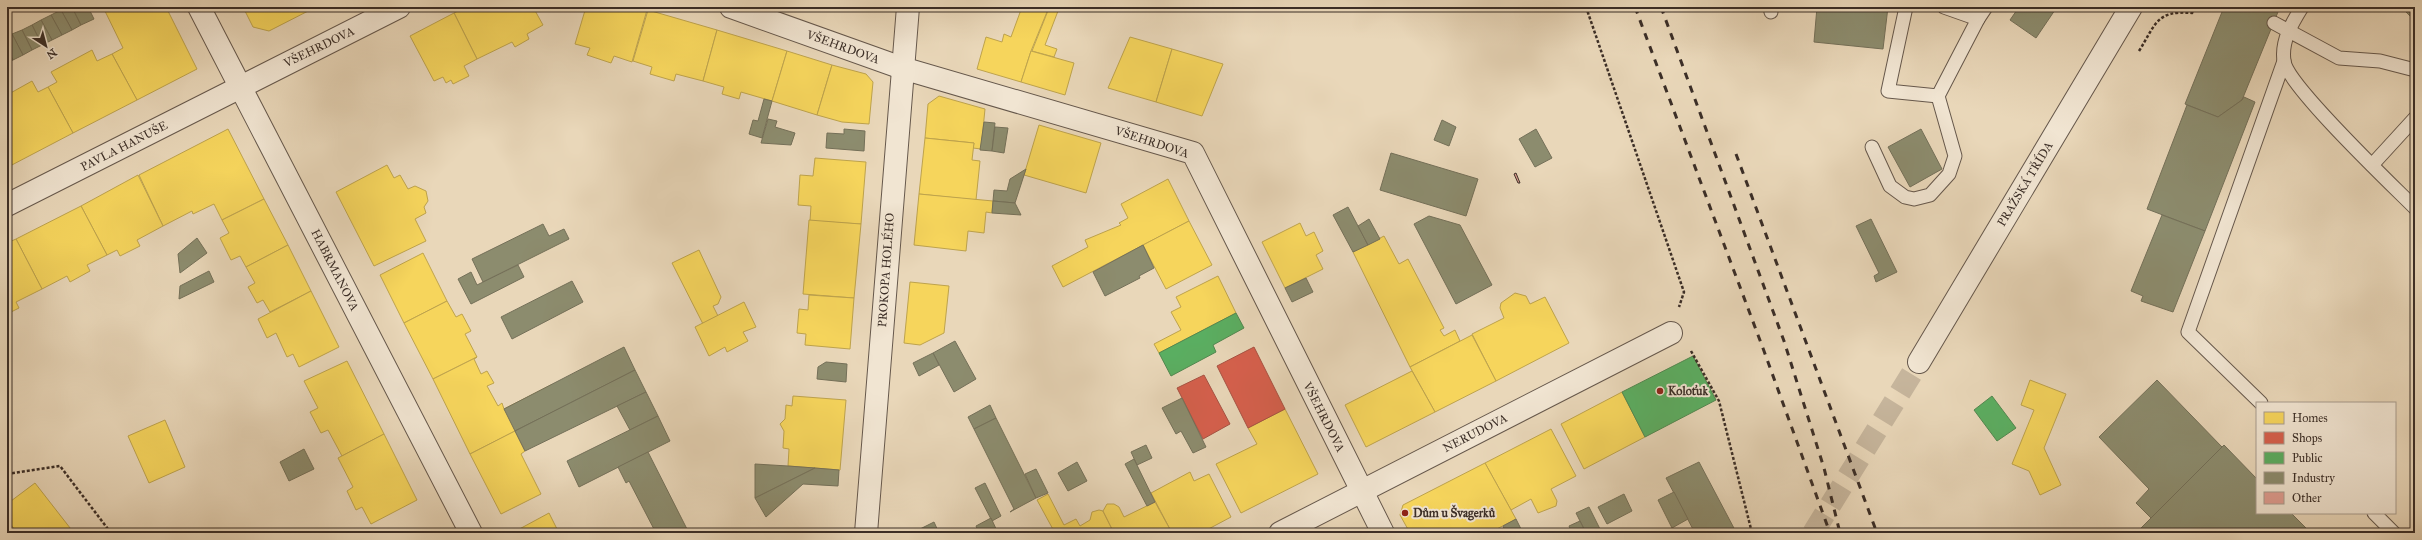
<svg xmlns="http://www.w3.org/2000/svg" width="2422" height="540" viewBox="0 0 2422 540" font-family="'IM FELL Great Primer',serif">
<rect width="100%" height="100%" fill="#e9d7b9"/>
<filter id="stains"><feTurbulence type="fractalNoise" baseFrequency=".005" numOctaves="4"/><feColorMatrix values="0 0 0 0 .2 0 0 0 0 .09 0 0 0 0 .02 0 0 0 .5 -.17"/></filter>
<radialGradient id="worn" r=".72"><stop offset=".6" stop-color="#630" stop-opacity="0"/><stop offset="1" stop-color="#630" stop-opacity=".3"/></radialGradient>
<g fill="#f6d55c" stroke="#bea34c">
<path d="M103,7h63l31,62 -60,31 -25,-46 11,-6z"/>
<path d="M243,7h73l-47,24 -16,-4z"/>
<path d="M466,7h67l10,18 -16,9 2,5 -14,8 -3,-5 -35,17 -23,-46z"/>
<path d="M586,7h50l11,3 -15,52 -18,-6 -3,7 -24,-8 3,-7 -15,-4z"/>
<path d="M1022,7h27l-18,44 -10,31 -44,-13 9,-32 16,5 2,-8 7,3z"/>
<path d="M1049,8l9,3 -13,34 12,4 -3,8 -22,-6z"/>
<path d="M648,10l69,20 -14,51 -27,-7 -2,7 -24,-7 2,-7 -19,-6z"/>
<path d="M454,13l23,46 -13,7 5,10 -16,8 -2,-4 -5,3 -3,-6 -9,4 -24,-45z"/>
<path d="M717,30l70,21 -15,50 -31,-9 -2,7 -17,-5 2,-7 -21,-6z"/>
<path d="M1130,37l42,12 -16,53 -48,-14z"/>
<path d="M1172,49l51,15 -21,52 -46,-14z"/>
<path d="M92,50l5,11 15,-7 25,46 -64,33 -25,-46 9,-5 -6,-10z"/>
<path d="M787,51l45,14 -15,50 -45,-14z"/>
<path d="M1031,51l43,12 -9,32 -44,-13z"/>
<path d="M832,65l34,9 7,8 -4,42 -27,-2 -25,-7z"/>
<path d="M32,81l6,11 10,-5 25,46 -65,34 -1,-72z"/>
<path d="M939,96l46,13 -4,40 -8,-1 1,-5 -49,-5 3,-34z"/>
<path d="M1039,125l62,18 -15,50 -62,-18z"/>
<path d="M228,129l36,70 -42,21 -8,-16 -21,10 -1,-3 -29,15 -24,-51z"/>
<path d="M925,138l49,5 -2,17 8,1 -4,39 -57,-6z"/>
<path d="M815,158l51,4 -5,62 -51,-3 1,-15 -13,-1 2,-30 13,1z"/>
<path d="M387,165l7,13 6,-3 8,14 7,-3 11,5 2,10 -4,6 2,6 -11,6 11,22 -52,25 -38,-74z"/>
<path d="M138,175l25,51 -26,14 3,6 -20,10 -3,-6 -10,5 -26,-49z"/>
<path d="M1168,179l21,42 -126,66 -11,-21 36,-19 -3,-7 36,-15 -2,-2 9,-5 -7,-14z"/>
<path d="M919,194l74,7 -1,12 -6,-1 -2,21 -16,-2 -2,20 -52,-6z"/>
<path d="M264,199l24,46 -42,22 -6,-11 -9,4 -11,-22 9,-5 -7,-13z"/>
<path d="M81,206l26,49 -20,10 3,6 -20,11 -3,-6 -25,13 -26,-50z"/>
<path d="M809,220l52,4 -7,74 -51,-4z"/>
<path d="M1189,221l23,44 -46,24 -23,-44z"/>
<path d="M1300,223l6,13 8,-4 9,19 -7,4 7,14 -38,19 -23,-46z"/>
<path d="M1384,236l15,28 9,-5 36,69 -4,2 4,6 11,-6 5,11 -50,26 -57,-115z"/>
<path d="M16,239l26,50 -26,13 3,6 -12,6v-71z"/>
<path d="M288,245l23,46 -41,21 -7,-12 -6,3 -9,-16 7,-4 -9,-16z"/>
<path d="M699,250l22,47 -3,7 -5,2 5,10 -15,8 -31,-61z"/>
<path d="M423,253l24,48 -43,22 -24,-48z"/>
<path d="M1218,276l18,37 -77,40 -5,-9 27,-14 -10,-18 10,-5 -5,-10z"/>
<path d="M910,282l39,4 -5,47 -24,12 -16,-2z"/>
<path d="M311,291l28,56 -40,20 -6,-13 -6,3 -11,-24 -9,5 -9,-19z"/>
<path d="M1515,293l11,3 4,8 15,-7 24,46 -73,38 -24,-47 32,-16 -4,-10 1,-5z"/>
<path d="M809,295l45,3 -4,51 -45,-4 1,-11 -9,-1 2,-24 9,1z"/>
<path d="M447,301l9,16 6,-3 9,17 -6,3 12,23 -44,22 -29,-56z"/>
<path d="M744,302l12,25 -13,5 5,9 -21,11 -2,-5 -16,9 -14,-29z"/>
<path d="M1472,335l24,46 -61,31 -25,-45z"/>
<path d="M477,357l-3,2 7,15 6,-3 7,12 -7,3 11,20 4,-3 2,6 47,-24 11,22 -92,47 -37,-75z"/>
<path d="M347,361l37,73 -42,22 -14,-26 -7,3 -11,-21 8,-4 -14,-27z"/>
<path d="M1412,371l23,41 -69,35 -21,-42z"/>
<path d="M2030,380l36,14 -22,54 17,37 -21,10 -11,-24 -17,-7 22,-54 -13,-5z"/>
<path d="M1622,392l23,45 -61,32 -23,-45z"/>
<path d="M793,396l53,4 -6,70 -52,-4 1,-17 -6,-1 1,-17 -4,-7 5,-5 1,-14 6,1z"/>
<path d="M1285,409l33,65 -77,39 -25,-49 41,-20 -9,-16z"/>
<path d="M165,420l20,47 -36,16 -21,-47z"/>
<path d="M1551,429l25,47 -25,13 6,12 -1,5 -18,7 -7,-14 -20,11 -26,-47z"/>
<path d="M515,431l10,20 -4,3 20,40 -40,20 -31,-60z"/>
<path d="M384,434l33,66 -46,24 -9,-17 -6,3 -9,-19 6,-4 -15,-29z"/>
<path d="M1485,463l31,56 -27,14h-79l-10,-18 3,-10z"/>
<path d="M1190,472l4,9 15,-7 22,43 -30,16h-29l-21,-40z"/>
<path d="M35,483l39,50h-57l-10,-14v-15z"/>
<path d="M1048,494l16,31 12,-6 4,7 10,-6 2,-8 7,-2 4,1 11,22h-59l-18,-33z"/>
<path d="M1155,502l17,31h-58l-11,-22 4,-7h7l5,3 5,10z"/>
<path d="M549,513l10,20h-47z"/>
<path d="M698,529l3,4h-11z"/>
</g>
<g fill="#d6604d" stroke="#a85142">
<path d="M1254,347l31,62 -37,19 -31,-62z"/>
<path d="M1204,375l26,49 -27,15 -26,-51z"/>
</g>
<g fill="#5aae61" stroke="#518850">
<path d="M1236,313l8,15 -31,17 3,7 -45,24 -12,-23z"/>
<path d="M1693,356l23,44 -71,37 -23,-45z"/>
<path d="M1992,396l24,32 -19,13 -23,-31z"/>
</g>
<g fill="#8c8c6e" stroke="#747059">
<path d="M67,7h5l9,18 -9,5 -11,-20z"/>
<path d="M72,7h16l6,12 -13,6z"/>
<path d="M1817,7h71l-5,42 -69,-7z"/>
<path d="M2019,7h38l-21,31 -26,-18z"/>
<path d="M2224,7h56l-38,93 -24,17 -33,-13z"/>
<path d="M2401,7h14v12l-1,1z"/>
<path d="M61,10l11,20 -10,5 -11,-20z"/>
<path d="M51,15l11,20 -10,5 -11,-20z"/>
<path d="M41,20l11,20 -10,5 -10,-20z"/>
<path d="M32,25l10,20 -10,5 -10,-20z"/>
<path d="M22,30l10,20 -9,5 -11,-21z"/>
<path d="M12,34l11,21 -10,5 -6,-11v-12z"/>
<path d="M7,49l6,11 -6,3z"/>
<path d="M2244,97l11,5 -50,129 -58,-22 40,-104 31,12 24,-17z"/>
<path d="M764,99l8,2 -10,37 -13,-4 4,-14 5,1z"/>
<path d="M768,119l9,2 -2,6 20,6 -4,12 -30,-2z"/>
<path d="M1442,120l14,7 -7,19 -15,-6z"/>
<path d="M984,122l11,1 -3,28 -12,-1z"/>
<path d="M995,127l13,1 -4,25 -12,-2z"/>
<path d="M844,129l21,2 -1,20 -38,-3 1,-15 17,1z"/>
<path d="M1536,129l16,29 -17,9 -16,-28z"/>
<path d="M1921,129l21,40 -32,18 -22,-40z"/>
<path d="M1391,153l87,26 -12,37 -86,-26z"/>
<path d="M1026,169l-11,34 -22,-2 1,-11 13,1 3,-12z"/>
<path d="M993,201l22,2 6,12 -29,-2z"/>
<path d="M1348,207l20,38 -15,7 -20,-37z"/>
<path d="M2162,215l43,16 -32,81 -32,-11 2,-5 -12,-5z"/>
<path d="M1429,216l31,9 32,60 -36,19 -42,-80z"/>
<path d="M1369,219l11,20 -12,6 -10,-19z"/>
<path d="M1871,219l26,53 -21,10 -2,-6 5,-3 -23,-47z"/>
<path d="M543,224l6,12 15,-7 5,10 -86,43 -11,-23z"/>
<path d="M197,238l10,15 -27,20 -2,-19z"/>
<path d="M1143,245l11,23 -15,8 1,2 -35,18 -12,-24z"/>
<path d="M518,265l6,12 -53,27 -13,-25 13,-7 6,13z"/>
<path d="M209,271l5,11 -35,17 1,-13z"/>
<path d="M1306,278l7,14 -21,10 -7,-14z"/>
<path d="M572,281l11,21 -71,37 -11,-22z"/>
<path d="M955,341l21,38 -22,13 -21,-39z"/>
<path d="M624,347l11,23 -120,61 -11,-22z"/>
<path d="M933,353l6,12 -20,11 -6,-13z"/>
<path d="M826,362l21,2 -1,18 -29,-3 1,-12z"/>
<path d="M635,370l11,22 -121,59 -10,-20z"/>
<path d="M2157,380l65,67 -71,71 -15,-15 13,-14 -50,-52z"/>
<path d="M646,392l12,24 -28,14 -13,-24z"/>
<path d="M1182,398l24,49 -13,6 -12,-22 -5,3 -14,-26z"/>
<path d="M990,405l6,13 -22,11 -6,-12z"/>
<path d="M658,416l12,25 -91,46 -12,-26z"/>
<path d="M996,418l40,80 -26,14 4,-3 -40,-80z"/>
<path d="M1146,445l6,13 -15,7 -6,-13z"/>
<path d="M2224,445l33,34v34h34l20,20h-175z"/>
<path d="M304,449l10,20 -25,12 -9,-19z"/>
<path d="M648,452l41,81h-33l-27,-52 -3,2 -8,-16z"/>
<path d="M1134,459l21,43 -8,4 -22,-42z"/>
<path d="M1077,462l10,19 -19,10 -10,-18z"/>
<path d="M1699,462l37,70 -1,1h-40l-29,-55z"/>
<path d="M755,464l33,2 27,2 -60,30z"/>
<path d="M815,468l24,2 -1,16 -35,-2 -37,33 -11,-19z"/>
<path d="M1036,469l12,24 -12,5 -11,-24z"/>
<path d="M985,483l16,33 -9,5 -17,-33z"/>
<path d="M1674,492l14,27 -16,9 -14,-28z"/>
<path d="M1624,494l8,17 -25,13 -9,-17z"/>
<path d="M1589,507l11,22 -7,4h-7l-10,-20z"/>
<path d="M991,518l7,15h-19l-3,-7z"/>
<path d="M1516,519l7,14h-17l-3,-7z"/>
<path d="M1580,521l6,12h-14l-3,-7z"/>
<path d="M934,522l5,11h-27z"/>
</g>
<path fill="#df9d91" stroke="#3b2e27" d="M1516,173l4,10h-2l-4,-9z"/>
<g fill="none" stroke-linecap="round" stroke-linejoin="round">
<path stroke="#c6b59c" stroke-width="22" stroke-dasharray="22 11" stroke-linecap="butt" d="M1813,533l106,-171"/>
<defs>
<g id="service">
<path d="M1770,7l1,5"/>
<path d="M1906,7l-18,84 50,5"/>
<path d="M1944,7l34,12 8,-12"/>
<path d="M2302,7c-10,16 -21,34 -18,54 3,24 108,124 131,147"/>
<path d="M2274,23l65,35 41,3 35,9"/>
<path d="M1872,147l18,39 15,11 9,2 16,-4 19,-21 6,-18 -17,-60 40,-77"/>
<path d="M2372,165l43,-47"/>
<path d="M2261,403l-73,-71 96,-271"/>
<path d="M2374,513l20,20"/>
</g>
<g id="minor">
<path d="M199,7l272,526"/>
<path d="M731,7l171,61 291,85 190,380"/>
<path d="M7,205l392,-198"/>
<path d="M866,533l42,-526"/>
<path d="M1280,533l391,-200"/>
</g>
<path id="tertiary" d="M1919,362l212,-355"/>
</defs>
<use href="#service" stroke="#66584c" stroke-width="15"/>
<use href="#minor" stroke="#66584c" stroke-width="24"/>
<use href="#tertiary" stroke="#66584c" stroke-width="24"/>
<g stroke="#3b2e27" stroke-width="2.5" stroke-dasharray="3 2" stroke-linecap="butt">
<path d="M1586,7l98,285 -5,15"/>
<path d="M2139,51c17,-27 17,-41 53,-38l4,-6"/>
<path d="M1691,351l28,50 33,132"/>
<path d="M7,474l53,-8 51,67"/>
</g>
<use href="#service" stroke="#f1e5d2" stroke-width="13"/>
<use href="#minor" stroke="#f1e5d2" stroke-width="22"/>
<use href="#tertiary" stroke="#f1e5d2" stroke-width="22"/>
<g stroke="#3b2e27" stroke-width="3" stroke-dasharray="7 7" stroke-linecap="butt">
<path d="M1635,7l129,344 66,182"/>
<path d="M1661,7l123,334 40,127 16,65"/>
<path d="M1736,154l141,379"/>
</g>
</g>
<g fill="#8f2418" stroke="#f1e5d2" stroke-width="1.5">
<circle cx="1660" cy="391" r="4"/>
<circle cx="1405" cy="513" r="4"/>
</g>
<g text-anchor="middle" stroke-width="4" stroke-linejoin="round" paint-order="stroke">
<g font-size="12" fill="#3b2e27" stroke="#f1e5d2">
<text transform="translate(319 47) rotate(-26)" y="4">VŠEHRDOVA</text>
<text transform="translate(843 47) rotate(20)" y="4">VŠEHRDOVA</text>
<text transform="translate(1152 142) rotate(18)" y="4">VŠEHRDOVA</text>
<text transform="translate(124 146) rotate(-27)" y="4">PAVLA HANUŠE</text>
<text transform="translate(2025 184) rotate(-59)" y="4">PRAŽSKÁ TŘÍDA</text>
<text transform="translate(335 270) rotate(63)" y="4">HABRMANOVA</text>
<text transform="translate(886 270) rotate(-86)" y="4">PROKOPA HOLÉHO</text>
<text transform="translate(1324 417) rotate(63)" y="4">VŠEHRDOVA</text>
<text transform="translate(1475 433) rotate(-27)" y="4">NERUDOVA</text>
</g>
<g font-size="12" font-weight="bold" fill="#3b2e27" stroke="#f1e5d2" text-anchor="start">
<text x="1668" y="395">Koloťuk</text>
<text x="1413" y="517">Dům u Švagerků</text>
</g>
</g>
<rect width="2422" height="540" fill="none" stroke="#e9d7b9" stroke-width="24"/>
<rect x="8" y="8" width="2406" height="524" fill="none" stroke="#3b2e27" stroke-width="2"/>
<rect x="12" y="12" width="2398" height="516" fill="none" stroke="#3b2e27"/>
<rect x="2256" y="402" width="140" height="112" fill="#f1e5d2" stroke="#a89c8e"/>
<rect x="2264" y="412" width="20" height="12" fill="#f6d55c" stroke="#a89c8e"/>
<text x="2292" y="422" font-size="12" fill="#3b2e27">Homes</text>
<rect x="2264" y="432" width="20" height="12" fill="#d6604d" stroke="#a89c8e"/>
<text x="2292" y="442" font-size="12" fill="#3b2e27">Shops</text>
<rect x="2264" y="452" width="20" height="12" fill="#5aae61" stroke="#a89c8e"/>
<text x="2292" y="462" font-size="12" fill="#3b2e27">Public</text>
<rect x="2264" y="472" width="20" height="12" fill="#8c8c6e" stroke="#a89c8e"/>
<text x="2292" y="482" font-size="12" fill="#3b2e27">Industry</text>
<rect x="2264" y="492" width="20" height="12" fill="#df9d91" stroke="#a89c8e"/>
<text x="2292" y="502" font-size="12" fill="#3b2e27">Other</text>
<g transform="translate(46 46) rotate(144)" stroke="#f1e5d2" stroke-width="3" paint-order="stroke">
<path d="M0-3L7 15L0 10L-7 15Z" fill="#3b2e27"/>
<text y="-6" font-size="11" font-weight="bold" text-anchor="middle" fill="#3b2e27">N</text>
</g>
<rect width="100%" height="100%" filter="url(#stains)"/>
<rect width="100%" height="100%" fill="url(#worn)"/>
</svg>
